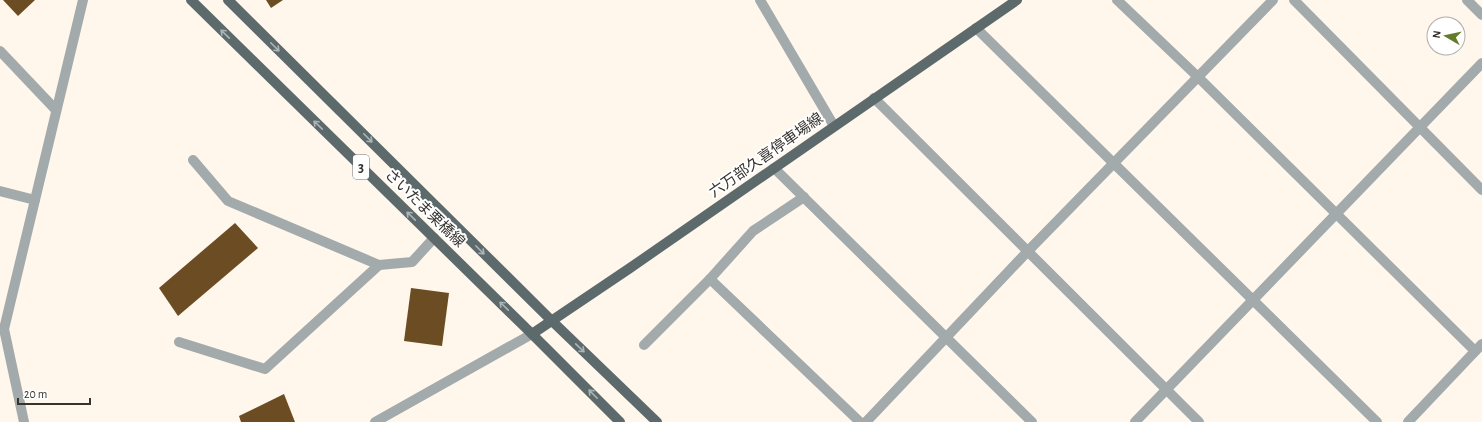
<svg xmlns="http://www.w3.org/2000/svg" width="1482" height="422" viewBox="0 0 1482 422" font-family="'Alegreya Sans','Noto Sans JP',sans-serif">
<rect width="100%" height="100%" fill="#fff6ec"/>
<g fill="#6c4c22">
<path d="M3,0h32l-17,16z"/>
<path d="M266,0h17l-12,8z"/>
<path d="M235,223l23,25 -80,68 -19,-28z"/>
<path d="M411,288l38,5 -7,53 -38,-5z"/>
<path d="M284,394l11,28h-54l-2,-6z"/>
</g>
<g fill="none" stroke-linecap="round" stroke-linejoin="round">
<g stroke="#a2aaab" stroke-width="10">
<path d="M760,0l74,126"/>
<path d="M1117,0l81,77 277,274"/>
<path d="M1294,0l188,190"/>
<path d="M1467,0l15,15"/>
<path d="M976,28l401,394"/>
<path d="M0,51l56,59"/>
<path d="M874,98l325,324"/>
<path d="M193,160l35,41 151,64 33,-3 22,-24"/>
<path d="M774,168l258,254"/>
<path d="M0,191l35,9"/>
<path d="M710,279l150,143"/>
<path d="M179,342l86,27 114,-104"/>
<path d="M644,345l66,-66 43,-48 51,-34"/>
<path d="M24,422l-20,-93 79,-329"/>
<path d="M375,422l157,-88"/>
<path d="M866,422l162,-171 245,-251"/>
<path d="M1135,422l347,-359"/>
<path d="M1408,422l74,-78"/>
</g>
<g stroke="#5c6a6c" stroke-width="10">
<path d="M191,0l341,334 88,88"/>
<path d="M228,0l324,321 105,101"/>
<path d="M532,334l98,-66 387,-268"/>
</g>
</g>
<defs><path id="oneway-shaft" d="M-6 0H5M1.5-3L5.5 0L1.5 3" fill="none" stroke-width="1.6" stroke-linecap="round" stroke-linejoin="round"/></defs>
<g stroke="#aeb4b6">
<use href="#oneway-shaft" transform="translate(225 34) rotate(-136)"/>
<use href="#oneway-shaft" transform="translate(275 47) rotate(45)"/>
<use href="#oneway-shaft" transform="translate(318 125) rotate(-136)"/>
<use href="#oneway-shaft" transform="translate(368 138) rotate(45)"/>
<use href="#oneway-shaft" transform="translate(411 216) rotate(-136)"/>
<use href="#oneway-shaft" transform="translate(480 250) rotate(45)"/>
<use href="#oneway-shaft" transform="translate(504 306) rotate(-136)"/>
<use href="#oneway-shaft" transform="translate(580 348) rotate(44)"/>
<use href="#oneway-shaft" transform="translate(593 394) rotate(-135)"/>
</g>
<g text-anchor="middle" stroke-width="4" stroke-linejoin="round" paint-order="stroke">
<rect fill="#fff" stroke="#72706d" stroke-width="1" x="353" y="155" width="16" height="24" rx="3"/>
<g font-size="14" font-weight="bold" fill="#36322e">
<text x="361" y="172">3</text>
</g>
<g font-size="15" fill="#36322e" stroke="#fff">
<text transform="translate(766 155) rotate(-35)" y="5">六万部久喜停車場線</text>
<text transform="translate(425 208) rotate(44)" y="5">さいたま栗橋線</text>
</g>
</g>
<g transform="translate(1446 36) rotate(279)"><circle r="19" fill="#ffffff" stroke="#afadab"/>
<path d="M0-3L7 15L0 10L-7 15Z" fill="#647b2c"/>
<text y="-6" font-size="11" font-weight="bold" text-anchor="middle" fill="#36322e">N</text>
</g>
<path d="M18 398v6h72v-6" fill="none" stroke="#36322e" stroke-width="2"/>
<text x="24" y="398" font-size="12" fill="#36322e" stroke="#ffffff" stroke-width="3" paint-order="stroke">20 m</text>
</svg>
